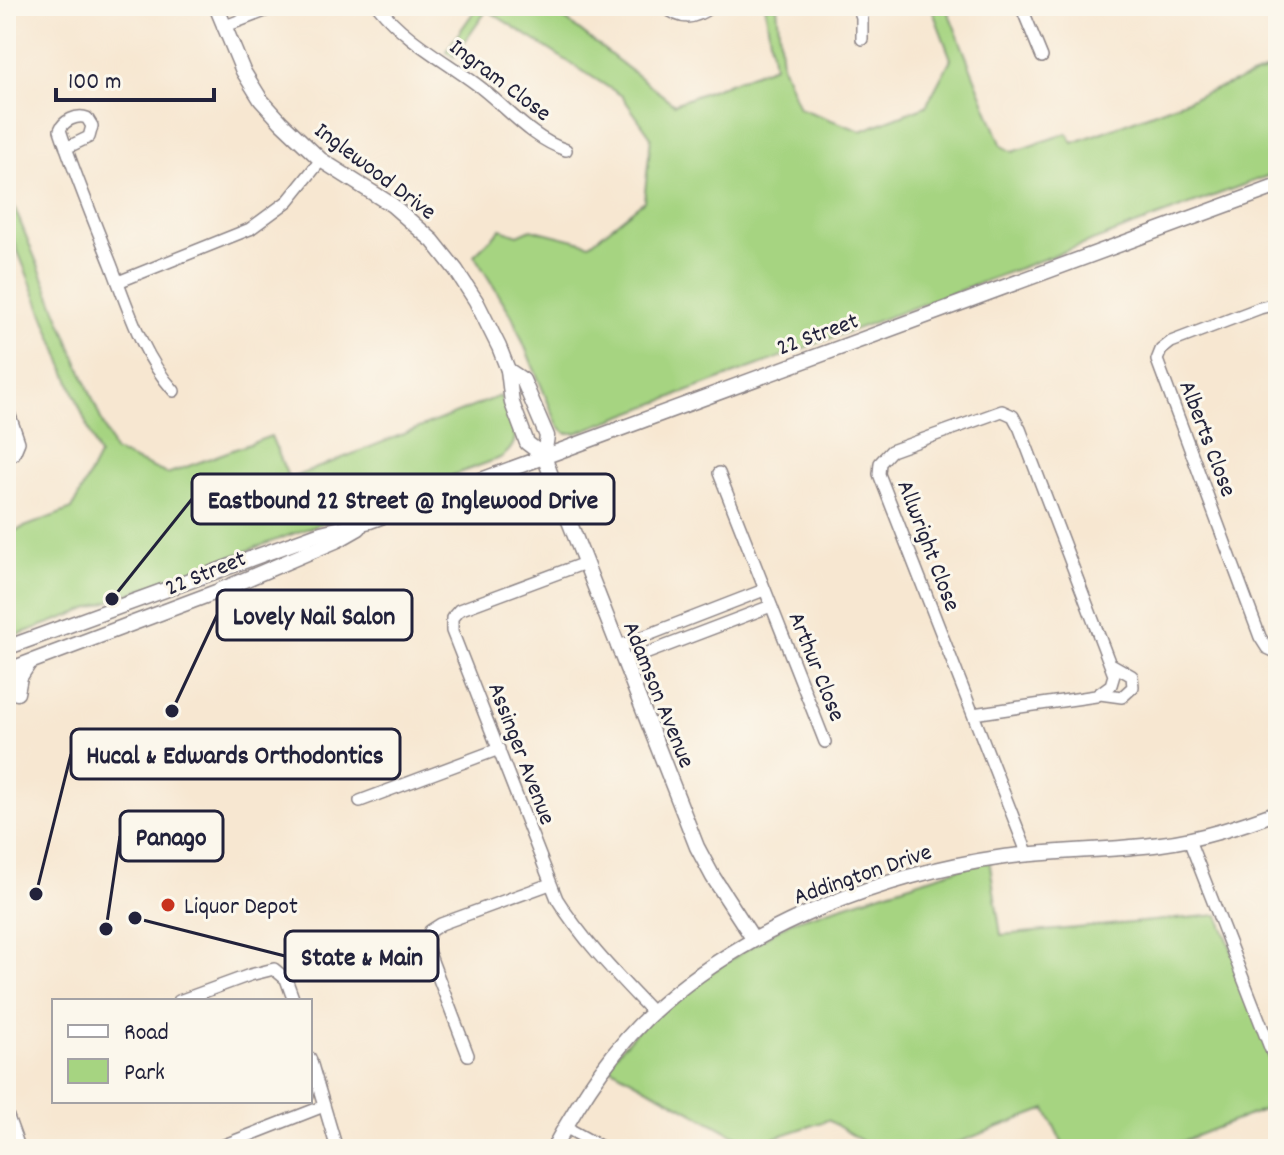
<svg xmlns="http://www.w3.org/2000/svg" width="1284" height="1155" viewBox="0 0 1284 1155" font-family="Dekko,sans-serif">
<rect width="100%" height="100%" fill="#fbf7ec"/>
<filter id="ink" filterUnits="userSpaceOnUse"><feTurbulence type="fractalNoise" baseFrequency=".0125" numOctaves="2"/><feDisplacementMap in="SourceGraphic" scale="16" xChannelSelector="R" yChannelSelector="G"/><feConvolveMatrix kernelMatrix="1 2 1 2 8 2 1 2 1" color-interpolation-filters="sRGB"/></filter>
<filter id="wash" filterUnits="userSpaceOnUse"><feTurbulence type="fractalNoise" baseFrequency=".006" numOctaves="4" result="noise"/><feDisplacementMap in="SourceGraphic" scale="32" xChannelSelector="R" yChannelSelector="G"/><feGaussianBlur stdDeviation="1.8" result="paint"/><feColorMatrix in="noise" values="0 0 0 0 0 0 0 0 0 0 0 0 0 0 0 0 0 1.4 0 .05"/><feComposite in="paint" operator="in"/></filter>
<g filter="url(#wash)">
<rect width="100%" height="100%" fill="#f7e7d1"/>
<g fill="#a6d481" stroke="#647b5e" stroke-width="2">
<path d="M478,6h70l126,98 100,-38 -9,-60h12l5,59 17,43 62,23 65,-25 25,-47 -20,-53h15l56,140 11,6 54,-19 6,10 205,-77v106l-702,261h-10l-8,-7 -46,-110 -38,-61 27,-26 17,6 13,-6 59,15 54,-43 7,-64 -29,-41 -135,-86 -33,47 -8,-6z"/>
<path d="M6,187l108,264 53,23 104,-38 18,43 211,-83c10,24 28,44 0,62l-494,181v-105l66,-25 27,-53 -93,-235z"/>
<path d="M989,859l12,76 217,-20 60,153v36l-115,45h-98l-19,-40 -105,40h-66l-47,-29 -76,25 -146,-80 55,-61 129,-82z"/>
</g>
</g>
<g filter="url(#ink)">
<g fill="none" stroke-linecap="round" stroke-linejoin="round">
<defs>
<g id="minor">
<path d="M378,6c26,33 64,53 98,78 30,22 54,54 90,66"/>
<path d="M663,6c19,14 29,15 49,0"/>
<path d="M858,6l4,11v22"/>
<path d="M1021,6l21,51"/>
<path d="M223,27l55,-21"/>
<path d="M66,148l23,-11 3,-11 -5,-8c-10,-4 -24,3 -27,12 15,45 33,89 51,134 17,44 31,91 63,127"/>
<path d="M118,282l132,-53 38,-28 33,-41"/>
<path d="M1278,308l-10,-2 -8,2 -89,34 -10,8 -4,10 103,277 7,11 11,5"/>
<path d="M6,404l13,38 -5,12 -8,5"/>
<path d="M719,473l106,269"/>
<path d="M585,563l-126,47 -7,8v13l105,268c27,43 61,77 96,114"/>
<path d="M617,647l147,-57"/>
<path d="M624,662l147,-56"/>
<path d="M1100,694l22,3 11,-10 -1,-11 -21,-12"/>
<path d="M973,714l123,-18 15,-11 3,-10 -94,-246 -7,-13 -11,-5 -111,40 -11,12 -1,11 149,381"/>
<path d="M360,801l139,-52"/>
<path d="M1189,840l89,228"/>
<path d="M179,1001l71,-26 24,-6 12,10 8,22"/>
<path d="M468,1055l-39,-102 -2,-11 3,-11 11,-7 109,-40"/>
<path d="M310,1058l27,91"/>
<path d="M565,1127l40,22"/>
<path d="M214,1149l110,-43"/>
</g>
<g id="tertiary">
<path d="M216,6l27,65 18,29 20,22 40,38 71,45 41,36 23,29 20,31 23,46 9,23 4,33 15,40 17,13"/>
<path d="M508,370l15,10 24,56 -3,20 5,14 148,377 16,30 41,63"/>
<path d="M6,685l11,8 3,-16 9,-14"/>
<path d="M553,1149c29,-53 63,-106 109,-145 92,-80 222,-130 342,-147 52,-7 105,-6 157,-13 41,-5 79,-18 117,-32"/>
</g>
<g id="secondary">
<path d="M6,648l315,-115 49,-12 908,-335"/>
<path d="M6,671l210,-79 122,-52 21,-12"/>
<path d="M6,1116l12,33"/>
</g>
</defs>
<use href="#minor" stroke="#8c8486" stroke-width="14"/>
<use href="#tertiary" stroke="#8c8486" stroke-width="17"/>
<use href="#secondary" stroke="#8c8486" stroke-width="17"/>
<use href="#minor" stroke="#fff" stroke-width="11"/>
<use href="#tertiary" stroke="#fff" stroke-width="14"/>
<use href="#secondary" stroke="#fff" stroke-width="14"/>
</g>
</g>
<circle fill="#c8321e" stroke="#fbf7ec" stroke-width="3" cx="168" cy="905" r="8"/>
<g text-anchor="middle" stroke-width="6" stroke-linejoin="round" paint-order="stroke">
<g font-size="24" fill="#22223b" stroke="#fbf7ec">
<text transform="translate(501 79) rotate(37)" y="8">Ingram Close</text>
<text transform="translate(376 170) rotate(37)" y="8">Inglewood Drive</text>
<text transform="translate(817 333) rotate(-20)" y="8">22 Street</text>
<text transform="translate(1209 438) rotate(69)" y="8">Alberts Close</text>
<text transform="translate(930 545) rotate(69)" y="8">Allwright Close</text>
<text transform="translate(205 572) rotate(-22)" y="8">22 Street</text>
<text transform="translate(818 666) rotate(68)" y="8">Arthur Close</text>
<text transform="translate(660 694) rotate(68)" y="8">Adamson Avenue</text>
<text transform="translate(523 753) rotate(69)" y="8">Assinger Avenue</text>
<text transform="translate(862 873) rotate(-19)" y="8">Addington Drive</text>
</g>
<g font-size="24" fill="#22223b" stroke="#fbf7ec" text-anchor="start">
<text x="184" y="913">Liquor Depot</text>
</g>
</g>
<path fill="none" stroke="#22223b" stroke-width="3" d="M112 599L192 499M172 711L217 615M36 894L71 754M106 929L120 836M135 918L285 956"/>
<g fill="#22223b" stroke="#fbf7ec" stroke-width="3">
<circle cx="112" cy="599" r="8"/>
<circle cx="172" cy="711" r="8"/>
<circle cx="36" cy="894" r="8"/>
<circle cx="106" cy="929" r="8"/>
<circle cx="135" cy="918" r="8"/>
</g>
<g fill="#fbf7ec" stroke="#22223b" stroke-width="3">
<rect x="192" y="474" width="422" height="50" rx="8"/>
<rect x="217" y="590" width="195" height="50" rx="8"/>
<rect x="71" y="729" width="329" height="50" rx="8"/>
<rect x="120" y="811" width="103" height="50" rx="8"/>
<rect x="285" y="931" width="153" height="50" rx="8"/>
</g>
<g font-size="26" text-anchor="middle" font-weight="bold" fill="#22223b">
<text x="403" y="508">Eastbound 22 Street @ Inglewood Drive</text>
<text x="314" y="624">Lovely Nail Salon</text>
<text x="235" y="763">Hucal &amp; Edwards Orthodontics</text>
<text x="171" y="845">Panago</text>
<text x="362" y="965">State &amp; Main</text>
</g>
<rect width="1284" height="1155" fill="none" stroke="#fbf7ec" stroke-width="32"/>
<rect x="52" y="999" width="260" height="104" fill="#fbf7ec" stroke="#a4a2a5" stroke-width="2"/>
<rect x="68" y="1025" width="40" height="12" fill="#ffffff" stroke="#a4a2a5" stroke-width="2"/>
<text x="124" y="1039" font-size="24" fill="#22223b">Road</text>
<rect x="68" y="1059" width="40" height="24" fill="#a6d481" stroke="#a4a2a5" stroke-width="2"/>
<text x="124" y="1079" font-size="24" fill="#22223b">Park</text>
<path d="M56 88v12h158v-12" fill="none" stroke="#22223b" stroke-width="4"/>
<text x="68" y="88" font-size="24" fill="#22223b" stroke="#fbf7ec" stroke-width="6" paint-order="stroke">100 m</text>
</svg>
